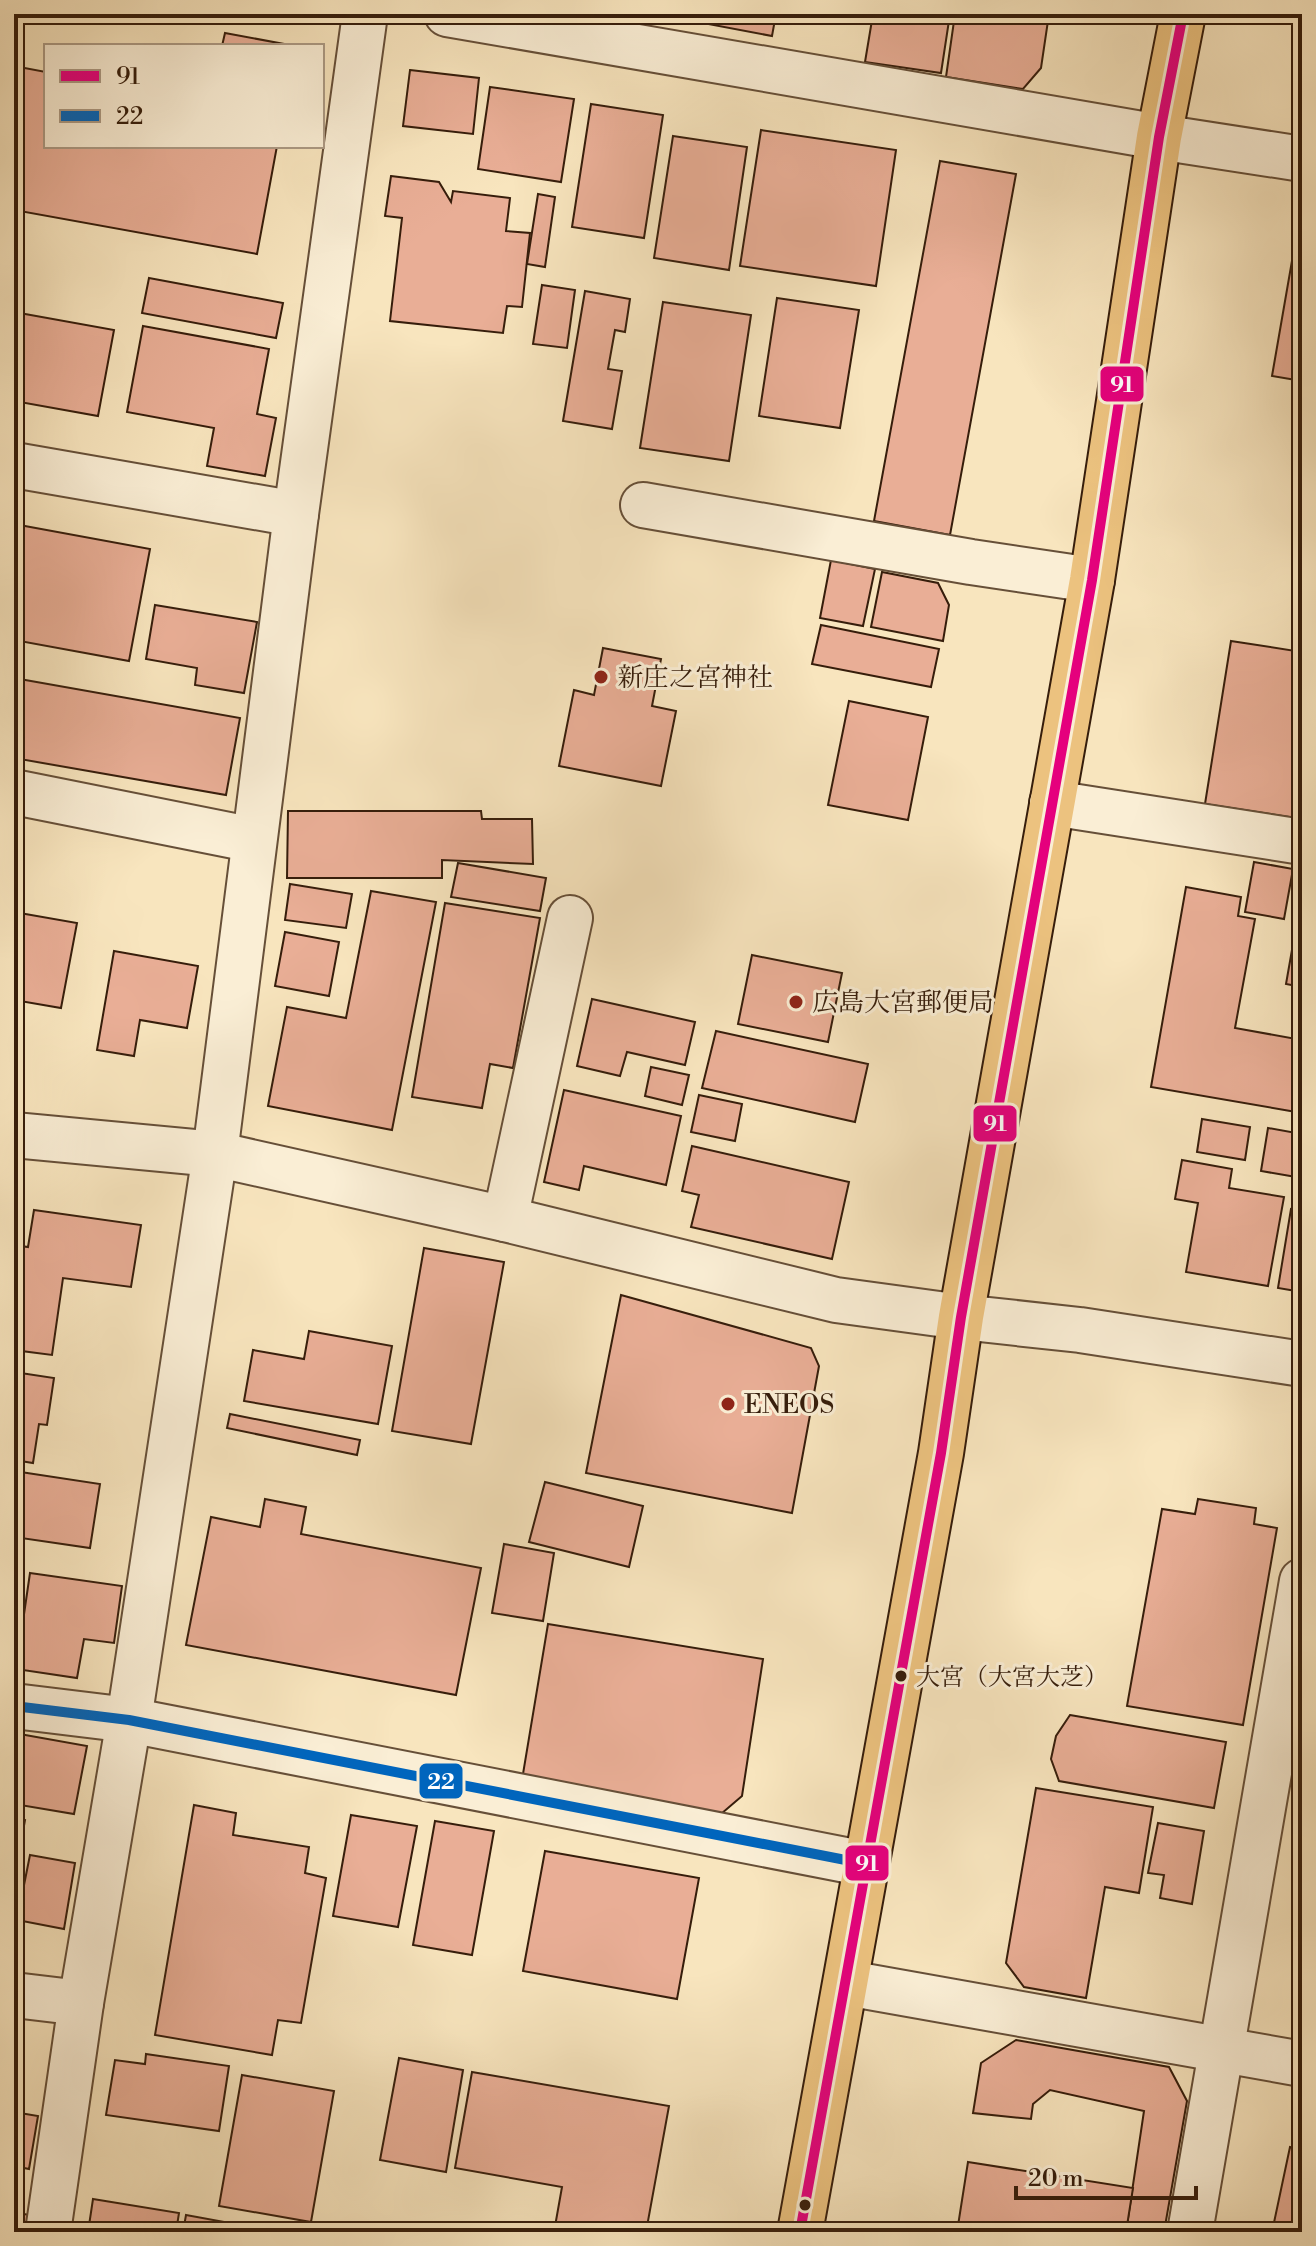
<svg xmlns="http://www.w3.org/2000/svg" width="1316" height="2246" viewBox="0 0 1316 2246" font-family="'Libre Bodoni','Noto Serif JP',serif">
<rect width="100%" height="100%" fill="#f8e5be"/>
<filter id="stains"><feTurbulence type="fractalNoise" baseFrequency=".0025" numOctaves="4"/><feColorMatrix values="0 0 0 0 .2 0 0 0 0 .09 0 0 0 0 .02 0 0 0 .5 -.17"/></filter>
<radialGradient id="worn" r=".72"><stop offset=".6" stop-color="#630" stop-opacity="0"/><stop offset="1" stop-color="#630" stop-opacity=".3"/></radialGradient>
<g fill="#e9ae96" stroke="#361d0b" stroke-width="2">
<path d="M671,14h105l-4,22 -101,-19z"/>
<path d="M873,14h77l-9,59 -76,-11z"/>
<path d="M955,14h94l-8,54 -18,21 -77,-12z"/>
<path d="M225,33l70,13h-73z"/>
<path d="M14,66l32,6v74h231l-20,108 -243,-44z"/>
<path d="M410,70l69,8 -6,56 -70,-8z"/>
<path d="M490,87l84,12 -13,83 -83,-13z"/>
<path d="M591,104l72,11 -19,123 -72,-11z"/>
<path d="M761,130l135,20 -20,136 -136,-20z"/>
<path d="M673,136l74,11 -18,123 -75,-12z"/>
<path d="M940,161l76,13 -66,361 -76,-14z"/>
<path d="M391,176l48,6 12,20 2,-11 57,7 -4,33 24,2 -8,74 -15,-1 -4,27 -113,-12 12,-103 -17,-2z"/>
<path d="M538,194l17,3 -10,70 -18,-3z"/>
<path d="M14,253l9,2 -4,24 -5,-1z"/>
<path d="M1293,255l9,2v124l-30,-5z"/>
<path d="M149,278l134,25 -7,35 -134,-25z"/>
<path d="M542,285l33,5 -8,58 -34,-4z"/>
<path d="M585,291l45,8 -5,33 -10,-2 -7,39 14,2 -10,58 -49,-8z"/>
<path d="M777,298l82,12 -19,118 -81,-12z"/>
<path d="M663,302l88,13 -22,146 -89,-13z"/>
<path d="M14,312l100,18 -16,86 -84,-15z"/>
<path d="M143,326l126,23 -12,65 19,4 -11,58 -58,-10 7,-38 -87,-16z"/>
<path d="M14,524l136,25 -21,112 -115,-21z"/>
<path d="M831,560l44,9 -12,57 -43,-8z"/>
<path d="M882,572l56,11 11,22 -6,36 -72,-14z"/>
<path d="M155,605l102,17 -13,71 -49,-8 2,-17 -51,-9z"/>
<path d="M821,625l118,24 -8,38 -119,-23z"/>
<path d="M1231,641l71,11v167l-97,-15z"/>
<path d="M603,648l58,11 -9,47 24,5 -15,75 -102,-20 15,-76 20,5z"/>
<path d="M14,678l226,40 -14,77 -212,-37z"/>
<path d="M849,701l79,16 -20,103 -80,-15z"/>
<path d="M288,811h193l1,8h50l1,45 -91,-4v18h-155z"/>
<path d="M1254,862l39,7 -9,50 -39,-7z"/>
<path d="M458,863l88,15 -6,33 -89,-14z"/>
<path d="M290,884l62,10 -6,34 -61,-8z"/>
<path d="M1186,887l55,10 -3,19 17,3 -20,109 67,12v73l-151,-26z"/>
<path d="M371,891l65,11 -44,228 -124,-24 19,-99 59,11z"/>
<path d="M1302,893v94l-16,-3z"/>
<path d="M445,903l95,15 -27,150 -23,-4 -8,44 -70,-11z"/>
<path d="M14,912l63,11 -16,85 -47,-8z"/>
<path d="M285,932l54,10 -10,54 -54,-10z"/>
<path d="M114,951l84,15 -11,62 -47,-8 -6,36 -37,-6z"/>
<path d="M752,955l90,18 -14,69 -90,-18z"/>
<path d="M592,999l103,23 -10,43 -58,-13 -7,24 -43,-10z"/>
<path d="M716,1031l152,33 -13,58 -153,-34z"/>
<path d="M651,1067l38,8 -7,30 -37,-9z"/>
<path d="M564,1090l117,26 -15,69 -82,-19 -5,24 -35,-8z"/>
<path d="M699,1095l43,9 -7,37 -44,-9z"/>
<path d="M1202,1119l48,8 -5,33 -48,-8z"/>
<path d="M1268,1128l34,6v44l-41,-7z"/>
<path d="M692,1146l157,36 -17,77 -141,-32 8,-32 -17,-4z"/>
<path d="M1182,1160l50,9 -3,19 55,9 -16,89 -82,-14 12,-69 -23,-4z"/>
<path d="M1291,1209l11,2v81l-24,-4z"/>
<path d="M34,1210l107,15 -10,62 -68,-9 -11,77 -38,-5v-105l14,2z"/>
<path d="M424,1248l80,14 -33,182 -79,-13z"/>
<path d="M621,1295l190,53 8,18 -27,147 -206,-40z"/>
<path d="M309,1331l83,15 -14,78 -134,-23 9,-51 51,9z"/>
<path d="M14,1372l40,6 -7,47 -8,-1 -6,39 -19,-3z"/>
<path d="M230,1414l130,26 -3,15 -130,-27z"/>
<path d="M14,1471l86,13 -10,64 -76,-11z"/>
<path d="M545,1482l98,24 -14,61 -100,-25z"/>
<path d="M265,1499l41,8 -5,27 180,34 -25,127 -270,-50 25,-128 49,10z"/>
<path d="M1198,1499l58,9 -2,16 23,4 -34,197 -116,-19 35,-197 33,5z"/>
<path d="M504,1544l50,9 -11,68 -51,-8z"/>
<path d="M30,1573l92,13 -8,57 -30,-4 -7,39 -61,-9z"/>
<path d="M14,1588h5l-5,34z"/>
<path d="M548,1624l215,35 -21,137 -21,18 -199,-34z"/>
<path d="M1070,1715l156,27 -12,66 -155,-27 -8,-22 5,-23z"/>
<path d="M14,1733l73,13 -13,68 -60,-10z"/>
<path d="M1036,1788l117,19 -14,86 -34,-6 -19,111 -62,-11 -18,-24z"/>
<path d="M194,1805l42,8 -3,22 76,12 -4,26 21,5 -25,145 -23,-3 -6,35 -117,-20z"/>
<path d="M351,1815l66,11 -19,101 -65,-11z"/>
<path d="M14,1818l11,2 -11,63z"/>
<path d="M435,1821l59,10 -22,124 -59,-10z"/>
<path d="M1158,1823l46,8 -12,73 -32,-6 4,-23 -16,-2z"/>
<path d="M545,1851l154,27 -22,121 -154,-28z"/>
<path d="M30,1855l45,8 -11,66 -47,-9z"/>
<path d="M1016,2040l153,27 18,34 -23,131h-38l18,-121 -94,-21 -17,14 -2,15 -58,-6 8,-50z"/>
<path d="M146,2054l83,12 -10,65 -113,-16 9,-55 30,4z"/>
<path d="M399,2058l64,12 -17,102 -66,-12z"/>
<path d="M472,2072l197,34 -23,126h-92l8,-45 -107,-19z"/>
<path d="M242,2075l92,16 -23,131 -92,-16z"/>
<path d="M14,2112l24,4 -9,53 -15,-3z"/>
<path d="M1290,2147l12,3v82h-30z"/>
<path d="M968,2162l165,26 -7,44h-169z"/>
<path d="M93,2199l86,14 -3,19h-88z"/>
<path d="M14,2212l15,3 -3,17h-12z"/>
<path d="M186,2215l44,8 -1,9h-46z"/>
<path d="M238,2224l45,8h-46z"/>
</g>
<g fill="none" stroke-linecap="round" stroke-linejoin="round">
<defs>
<g id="minor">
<path d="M447,14l712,123 143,22"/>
<path d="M14,465l282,49"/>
<path d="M643,505l328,57 121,18"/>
<path d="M14,792l240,48"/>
<path d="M1052,803l250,39"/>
<path d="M14,1135l201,19 290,65 331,81 125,17 119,13 222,34"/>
<path d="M505,1219l65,-301"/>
<path d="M14,1706l115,14 737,144"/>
<path d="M847,1983l455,81"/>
<path d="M14,1995l67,8"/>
<path d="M48,2232l33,-229 48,-283 86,-566 81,-640 69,-500"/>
<path d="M1190,2232l112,-651"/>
</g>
<path id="highway" d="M800,2232l141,-779 20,-136 131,-737 67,-443 24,-123"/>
</defs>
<use href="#minor" stroke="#664f38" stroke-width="48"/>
<use href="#highway" stroke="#361d0b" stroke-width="48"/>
<use href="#minor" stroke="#faeed5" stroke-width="44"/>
<use href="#highway" stroke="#ecc27f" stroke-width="44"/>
<defs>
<path id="bus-1" d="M800,2232l141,-779 20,-136 131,-737 67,-443 24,-123"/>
<path id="bus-2" d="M14,1706l115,14 737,144"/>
</defs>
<use href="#bus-1" stroke="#faeed5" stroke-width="16"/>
<use href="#bus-2" stroke="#faeed5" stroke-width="16"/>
<use href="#bus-1" stroke="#e5007d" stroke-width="10"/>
<use href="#bus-2" stroke="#0065bd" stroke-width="10"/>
</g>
<g fill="#8f2418" stroke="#faeed5" stroke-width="3">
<circle cx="601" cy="677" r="8"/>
<circle cx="796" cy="1002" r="8"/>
<circle cx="728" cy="1404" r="8"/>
</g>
<g fill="#361d0b" stroke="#faeed5" stroke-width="3">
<circle cx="901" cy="1676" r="7"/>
<circle cx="805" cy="2205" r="7"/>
</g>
<g text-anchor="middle" stroke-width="6" stroke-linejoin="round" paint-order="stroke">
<g font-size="24" fill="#361d0b" stroke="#faeed5" text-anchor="start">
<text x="916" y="1685">大宮（大宮大芝）</text>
</g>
<g font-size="26" fill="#361d0b" stroke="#faeed5" text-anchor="start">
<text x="617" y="686">新庄之宮神社</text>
<text x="812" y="1011">広島大宮郵便局</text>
<text x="744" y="1413">ENEOS</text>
</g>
</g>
<g stroke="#faeed5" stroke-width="3">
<rect x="1099" y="365" width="46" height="38" rx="8" fill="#e5007d"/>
<rect x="972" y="1104" width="46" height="39" rx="8" fill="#e5007d"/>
<rect x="418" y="1762" width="46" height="38" rx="8" fill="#0065bd"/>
<rect x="844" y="1844" width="46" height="38" rx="8" fill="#e5007d"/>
</g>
<g font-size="22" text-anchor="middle" font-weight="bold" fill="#fff">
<text x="1122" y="392">91</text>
<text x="995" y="1131">91</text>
<text x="441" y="1789">22</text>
<text x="867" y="1871">91</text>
</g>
<rect width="1316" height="2246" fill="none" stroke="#f8e5be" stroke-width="48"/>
<rect x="16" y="16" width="1284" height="2214" fill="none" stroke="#361d0b" stroke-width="4"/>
<rect x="24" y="24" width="1268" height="2198" fill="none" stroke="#361d0b" stroke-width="2"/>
<rect x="44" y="44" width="280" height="104" fill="#faeed5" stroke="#ac9a84" stroke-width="2"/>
<rect x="60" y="70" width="40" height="12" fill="#e5007d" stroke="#ac9a84" stroke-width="2"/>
<text x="116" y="84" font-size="24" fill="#361d0b">91</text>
<rect x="60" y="110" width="40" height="12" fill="#0065bd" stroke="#ac9a84" stroke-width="2"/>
<text x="116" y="124" font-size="24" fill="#361d0b">22</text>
<path d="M1016 2186v12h180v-12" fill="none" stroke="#361d0b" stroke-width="4"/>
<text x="1028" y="2186" font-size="24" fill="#361d0b" stroke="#faeed5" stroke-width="6" paint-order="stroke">20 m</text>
<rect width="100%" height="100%" filter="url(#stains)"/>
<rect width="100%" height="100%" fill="url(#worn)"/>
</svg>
